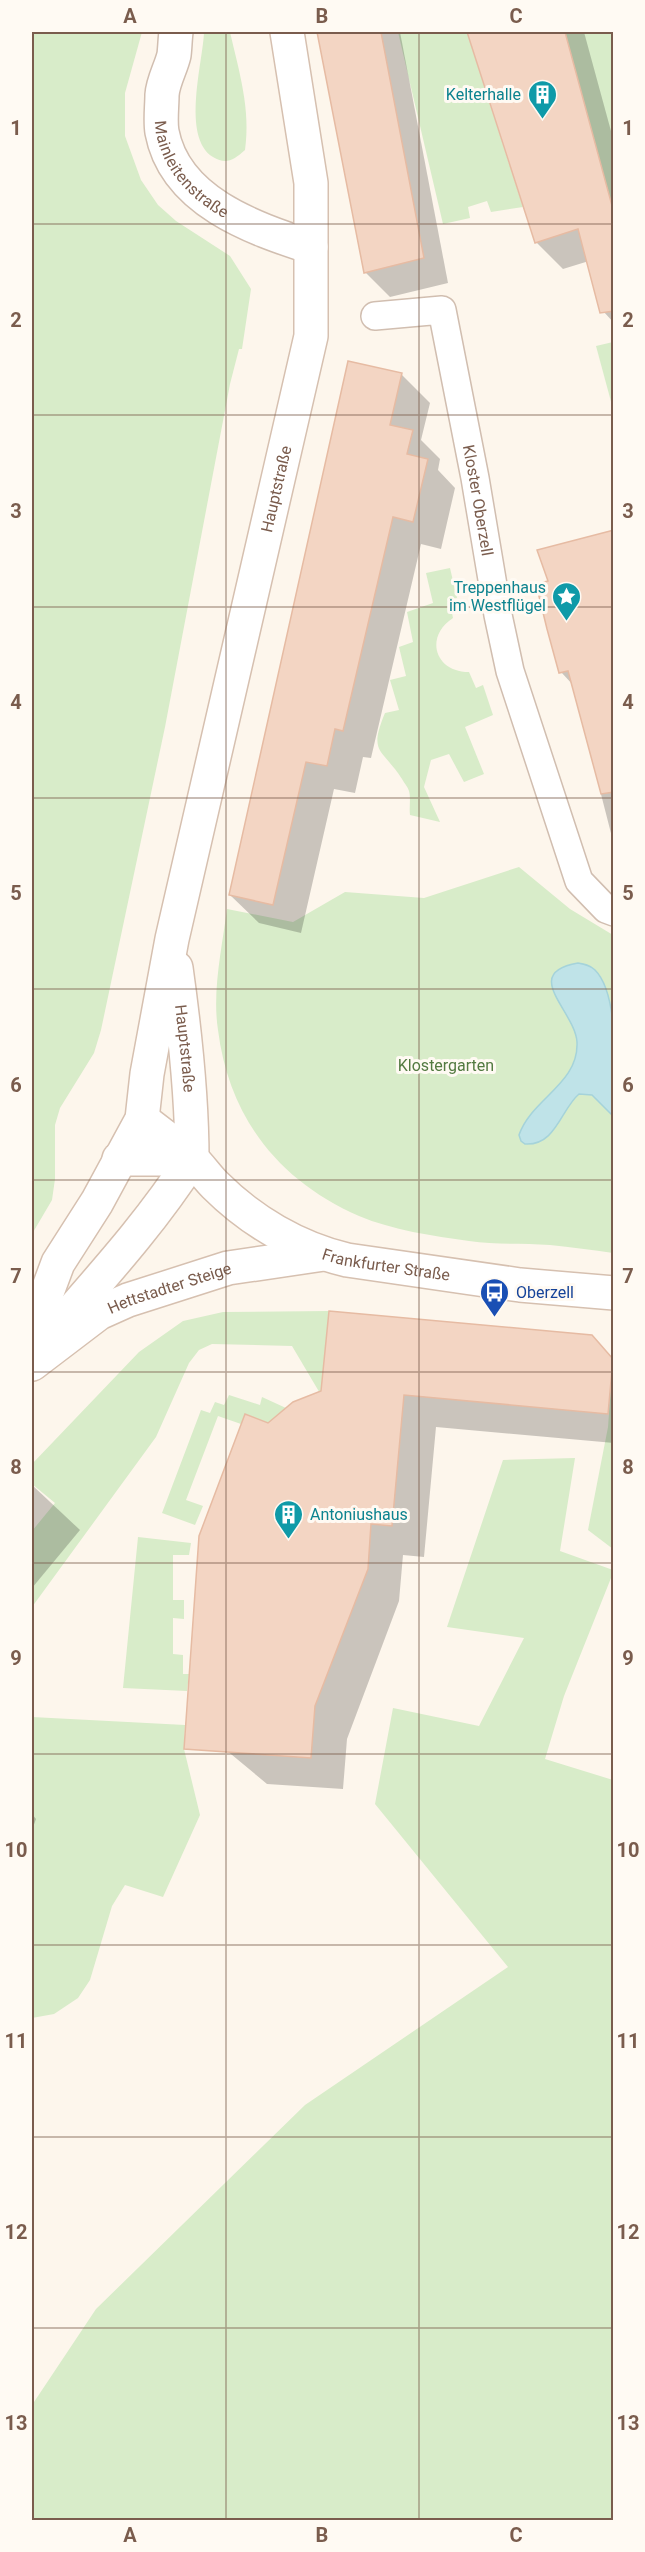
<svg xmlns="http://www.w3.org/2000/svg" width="645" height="2552" viewBox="0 0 645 2552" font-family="Roboto,sans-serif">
<rect width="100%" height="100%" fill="#fdf6ec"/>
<g fill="#d8ecc9">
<path d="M32,32h110l-17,61v43l16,44 17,25 18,16 54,35 21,33 -9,60h-3l-9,35 -65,343 -64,303 -7,23 -34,55 -5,17v54l-3,21 -20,34z"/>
<path d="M204,32h26c9,39 21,78 15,118 -11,10 -19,15 -32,7 -32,-20 -10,-95 -9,-125z"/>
<path d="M398,32h69l56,175 -32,5 -4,-11 -19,6 2,11 -27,6z"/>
<path d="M565,32h48l1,173 -2,1z"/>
<path d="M613,342h1l-1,67 -17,-63z"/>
<path d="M450,568l7,30 -8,1 4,19c-29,19 -18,54 16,54l7,16 7,-3 10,30 -28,12 19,47 -20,8 -15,-28 -18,6 -7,27 16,35 -30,-7c-1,-7 1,-17 -1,-24 -1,-4 -5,-8 -7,-12 -20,-31 -34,-25 -17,-66l14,-3 -9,-30 16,-4 -7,-29 14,-5 -6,-30 26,-9 -7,-30z"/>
<path d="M519,867l51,42 43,26v318c-20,-3 -42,-6 -63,-8 -26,-2 -54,0 -81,-4 -36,-5 -77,-11 -110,-25 -80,-35 -130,-98 -141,-186 -6,-39 4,-82 9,-121l66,13 52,-30 79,6z"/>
<path d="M329,1311l-8,84 -29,-49 -80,-2 -13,6 -10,13 -33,74 -124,170v-76l23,-28 -23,-19v-20l107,-112 44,-31 40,-9z"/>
<path d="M613,1358v191l-25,-19 20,-103z"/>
<path d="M229,1395l31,10 2,-8 24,11 -13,17 -28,-11 -4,10 -23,-8 -32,84 17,6 -8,19 -33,-12 39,-103 9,3 5,-11 9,3z"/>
<path d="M575,1458l-15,93 53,19v3l-49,123 -19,63 68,21v740h-581v-115l64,-96 209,-204 203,-138 -133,-163 18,-96 86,18 45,-88 -77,-11 56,-167z"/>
<path d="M138,1537l53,6 -2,12h-16v45h11v19l-11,-1v36l10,1v19h6l-2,17 -64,-3z"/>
<path d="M32,1717l153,8 -1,24 16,66 -37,82 -38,-12 -13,21 -22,74 -12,18 -24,16 -22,4z"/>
</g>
<path fill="#bfe3e8" stroke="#a5d3da" stroke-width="1.5" d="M578,963c6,1 12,2 17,7 26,26 19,110 18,146l-21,-21 -13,-1c-18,15 -23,52 -54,50l-4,-3 -2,-6c12,-36 60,-51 58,-93 -2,-31 -57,-69 1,-79z"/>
<g fill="#0003">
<path d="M319,32h81l48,251 -58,14 -25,-25z"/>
<path d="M469,32h115l30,110v181l-11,-12 -14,-50 -26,8 -27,-27z"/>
<path d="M350,363l52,12 28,28 -9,37 19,19 -2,11 17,18 -14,61 -20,-5 -50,214 -8,-1 -8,36 -21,-4 -33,144 -42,-10 -29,-28z"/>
<path d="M614,536v309l-41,-160 -12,-13 -11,-90z"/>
<path d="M591,1336l23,23v84l-178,-16 -12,130 -21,-2 -4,46 -52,138 -4,50 -76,-5 -47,-39 48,-321z"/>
<path d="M32,1485l48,45 -48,58z"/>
<path d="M32,1814l4,5 -4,11z"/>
</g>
<g fill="#f3d5c3" stroke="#e6bba3" stroke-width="1.5">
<path d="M317,32h64l43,226 -60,15z"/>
<path d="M467,32h98l49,181v98l-14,2 -22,-84 -43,14z"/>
<path d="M348,361l54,12 -12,52 23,5 -6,24 21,5 -15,63 -20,-5 -50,214 -8,-2 -8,37 -21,-4 -33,143 -44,-10z"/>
<path d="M614,530v262l-13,2 -33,-123 -9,2 -12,-44 -11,-45 12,-3 -11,-31z"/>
<path d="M329,1311l263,24 21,24 -5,55 -204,-19 -12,131 -21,-2 -3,45 -53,137 -4,52 -127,-9 15,-213 46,-122 23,9 25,-21 28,-11z"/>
</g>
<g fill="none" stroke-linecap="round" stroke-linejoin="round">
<defs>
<g id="service">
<path id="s1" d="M375,316l67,-6 33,168 23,137 12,56 69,210 27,28 8,3"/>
</g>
<g id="minor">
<path id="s2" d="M176,32c-1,7 -1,15 -2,23 -3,13 -11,26 -12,40 0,11 -2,26 0,37 13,69 90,96 149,115"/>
</g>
<g id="secondary">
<path id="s3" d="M176,968c9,64 16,126 16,191"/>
<path id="s4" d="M142,1119c17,14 36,26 51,41 8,8 14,17 22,25 36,36 82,63 132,75l173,25 94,8"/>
<path d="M119,1159h73"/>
<path d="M58,1327c47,-54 95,-107 134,-168"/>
<path id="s5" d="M32,1333l26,-70 39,-61 45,-83 5,-45 25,-135 139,-603v-153l-24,-151"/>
<path id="s6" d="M32,1364l67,-51 29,-13 100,-32 96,-14"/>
</g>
</defs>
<use href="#service" stroke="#d1beb0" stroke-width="30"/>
<use href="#minor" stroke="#d1beb0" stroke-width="36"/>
<use href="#secondary" stroke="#d6c0b0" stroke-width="36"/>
<use href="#service" stroke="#fff" stroke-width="27"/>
<use href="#minor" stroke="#fff" stroke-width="33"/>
<use href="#secondary" stroke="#fff" stroke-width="33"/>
</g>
<path fill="none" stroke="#7a5c4d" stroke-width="1.5" stroke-opacity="0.55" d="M226,32v2488M419,32v2488M32,224h582M32,415h582M32,607h582M32,798h582M32,989h582M32,1180h582M32,1372h582M32,1563h582M32,1754h582M32,1945h582M32,2137h582M32,2328h582"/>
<defs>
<symbol id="building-pin" viewBox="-11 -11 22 30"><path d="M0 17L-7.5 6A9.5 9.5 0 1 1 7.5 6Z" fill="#0f9aa8" stroke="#fffaf3"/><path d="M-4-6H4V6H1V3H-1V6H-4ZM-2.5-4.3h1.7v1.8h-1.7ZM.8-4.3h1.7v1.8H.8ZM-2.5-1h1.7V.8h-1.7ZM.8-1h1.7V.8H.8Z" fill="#fff"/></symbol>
<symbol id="sight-pin" viewBox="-11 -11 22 30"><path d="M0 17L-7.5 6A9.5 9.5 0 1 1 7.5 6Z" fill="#0f9aa8" stroke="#fffaf3"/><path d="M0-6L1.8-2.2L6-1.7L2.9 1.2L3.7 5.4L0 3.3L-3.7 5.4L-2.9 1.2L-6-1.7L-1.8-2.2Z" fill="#fff"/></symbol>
<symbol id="bus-pin" viewBox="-11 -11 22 30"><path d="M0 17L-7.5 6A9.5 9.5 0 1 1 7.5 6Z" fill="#1a4fb4" stroke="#fffaf3"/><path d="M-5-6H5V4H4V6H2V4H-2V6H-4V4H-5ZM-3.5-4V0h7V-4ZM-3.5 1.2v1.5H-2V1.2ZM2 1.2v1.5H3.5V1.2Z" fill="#fff"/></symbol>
</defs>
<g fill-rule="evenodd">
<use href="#building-pin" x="526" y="78" width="33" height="45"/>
<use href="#sight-pin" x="550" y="580" width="33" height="45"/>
<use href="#bus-pin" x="478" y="1276" width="33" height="45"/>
<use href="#building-pin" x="272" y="1498" width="33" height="45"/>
</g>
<g text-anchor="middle" stroke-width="6" stroke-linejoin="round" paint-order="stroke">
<g font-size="16" fill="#0d838f" stroke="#fffaf3" text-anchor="end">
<text x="521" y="100">Kelterhalle</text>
<text x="546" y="593">Treppenhaus<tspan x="546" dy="18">im Westflügel</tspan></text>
<text x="310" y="1520" text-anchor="start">Antoniushaus</text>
</g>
<g font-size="16" fill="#7a5c4d" stroke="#fffaf3">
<text dy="6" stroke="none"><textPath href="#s2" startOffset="150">Mainleitenstraße</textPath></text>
<text dy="6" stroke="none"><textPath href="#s5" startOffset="886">Hauptstraße</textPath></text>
<text dy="6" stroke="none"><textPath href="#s1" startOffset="261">Kloster Oberzell</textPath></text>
<text dy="6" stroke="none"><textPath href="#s3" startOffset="81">Hauptstraße</textPath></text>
<text dy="6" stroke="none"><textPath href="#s4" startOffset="292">Frankfurter Straße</textPath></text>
<text dy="6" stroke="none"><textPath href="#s6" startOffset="159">Hettstadter Steige</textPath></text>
</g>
<g font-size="16" fill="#537a41" stroke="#fffaf3">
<text x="446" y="1071">Klostergarten</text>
</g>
<g font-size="16" fill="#164399" stroke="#fffaf3" text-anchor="start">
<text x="516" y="1298">Oberzell</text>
</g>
</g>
<rect width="645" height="2552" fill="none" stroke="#fffaf3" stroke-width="66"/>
<rect x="33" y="33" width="579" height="2486" fill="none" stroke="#7a5c4d" stroke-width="2"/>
<g font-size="20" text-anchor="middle" font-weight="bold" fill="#7a5c4d">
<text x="130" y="23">A</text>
<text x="322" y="23">B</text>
<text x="516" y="23">C</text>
<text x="16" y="135">1</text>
<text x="628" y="135">1</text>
<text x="16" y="327">2</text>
<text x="628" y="327">2</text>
<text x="16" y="518">3</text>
<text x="628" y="518">3</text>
<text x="16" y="709">4</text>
<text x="628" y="709">4</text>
<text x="16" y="900">5</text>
<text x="628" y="900">5</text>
<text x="16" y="1092">6</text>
<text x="628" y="1092">6</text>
<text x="16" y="1283">7</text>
<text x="628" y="1283">7</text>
<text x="16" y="1474">8</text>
<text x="628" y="1474">8</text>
<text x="16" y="1665">9</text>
<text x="628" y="1665">9</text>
<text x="16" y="1857">10</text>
<text x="628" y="1857">10</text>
<text x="16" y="2048">11</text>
<text x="628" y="2048">11</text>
<text x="16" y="2239">12</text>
<text x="628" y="2239">12</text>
<text x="16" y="2430">13</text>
<text x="628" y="2430">13</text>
<text x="130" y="2542">A</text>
<text x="322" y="2542">B</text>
<text x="516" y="2542">C</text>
</g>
</svg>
